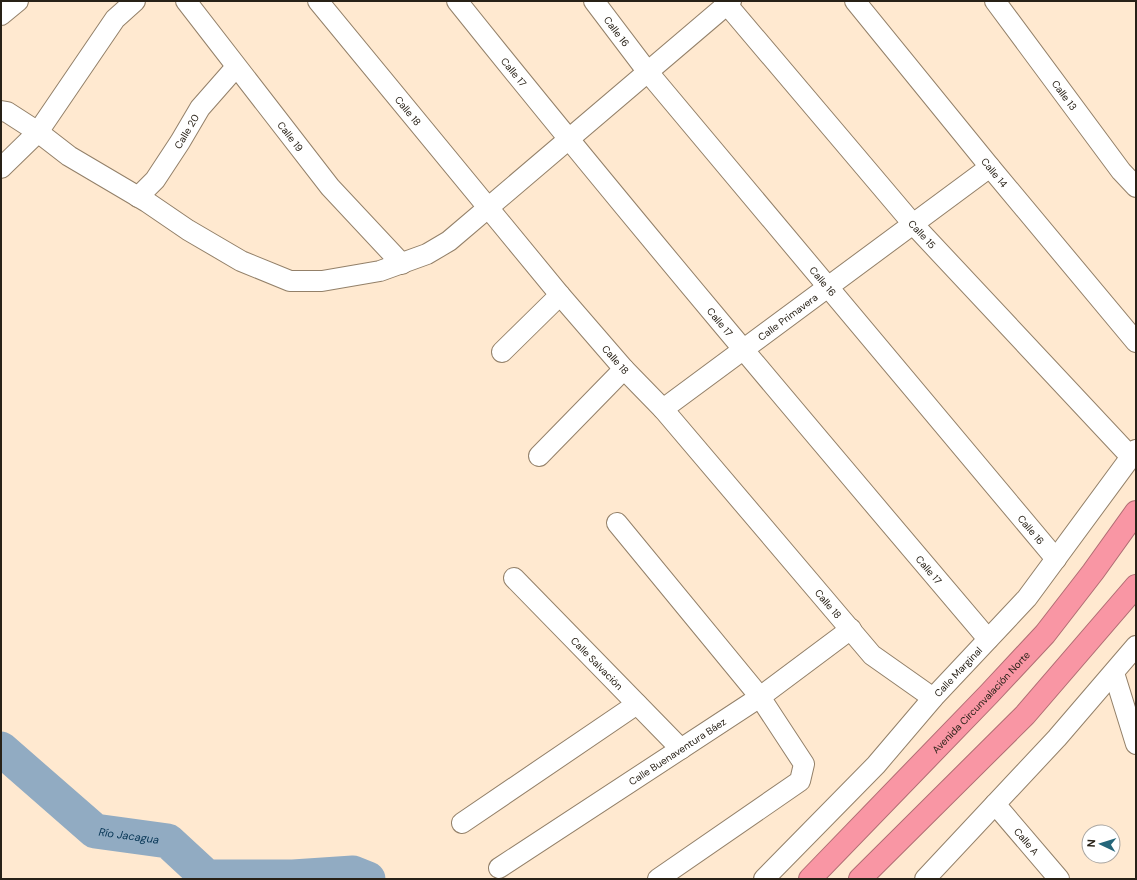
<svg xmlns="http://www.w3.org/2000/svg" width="1137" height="880" viewBox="0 0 1137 880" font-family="'DM Sans',sans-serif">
<rect width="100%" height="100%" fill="#ffe9d0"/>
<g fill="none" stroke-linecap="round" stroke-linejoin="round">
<path stroke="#91abc2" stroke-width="35" id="s1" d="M1,749l94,82 73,10 39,36h86l60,-4 15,6"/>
<defs>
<g id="street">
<path id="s2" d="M186,1l144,186 72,77"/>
<path id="s3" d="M318,1l242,294 64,74 39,40 209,246 61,43"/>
<path id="s4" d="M457,1c173,216 352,427 531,638"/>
<path id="s5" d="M594,1l53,70 409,488"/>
<path id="s6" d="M724,1l189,223 218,233"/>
<path id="s7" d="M855,1l135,166 146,175"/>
<path id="s8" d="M995,1l126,170 15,16"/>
<path d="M1,15l17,-14"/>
<path d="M1,111l6,1 31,20 31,24 78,46 41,28 53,31 49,20h32l58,-10 47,-17 22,-13 282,-240"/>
<path d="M1,168l37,-36 77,-113 20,-18"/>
<path id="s9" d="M138,197l17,-17 25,-38 20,-34 36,-41"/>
<path d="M502,352l58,-57"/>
<path id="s10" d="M663,409l327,-242"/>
<path d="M539,456l85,-87"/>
<path d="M617,523l143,174 44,67 -4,17 -142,98"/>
<path id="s11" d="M514,578l167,171"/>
<path d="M1114,673l22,71"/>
<path id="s12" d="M995,804l64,75"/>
<path d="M462,823l175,-119"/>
<path id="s13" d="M499,868l261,-171 91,-68"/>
<path id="s14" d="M764,879l112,-114 57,-67 94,-100 109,-148"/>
<path d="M925,879l132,-141 79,-92"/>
</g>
<g id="highway">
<path id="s15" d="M810,879l179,-185 56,-60 48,-62 43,-60"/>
<path d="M860,879l165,-164 111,-129"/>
</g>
</defs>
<use href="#street" stroke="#938069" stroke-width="22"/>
<use href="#highway" stroke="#b06d73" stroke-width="24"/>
<use href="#street" stroke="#fff" stroke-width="20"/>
<use href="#highway" stroke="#f996a4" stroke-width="22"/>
</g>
<g text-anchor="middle" stroke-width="3" stroke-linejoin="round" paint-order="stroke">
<g font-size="10" fill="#282117" stroke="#fff">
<text dy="4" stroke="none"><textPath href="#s5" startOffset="38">Calle 16</textPath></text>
<text dy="4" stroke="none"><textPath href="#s4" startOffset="91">Calle 17</textPath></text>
<text dy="4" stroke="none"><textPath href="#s8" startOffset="117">Calle 13</textPath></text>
<text dy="4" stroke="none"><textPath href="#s3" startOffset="142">Calle 18</textPath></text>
<text dy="4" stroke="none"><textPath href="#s9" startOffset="82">Calle 20</textPath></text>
<text dy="4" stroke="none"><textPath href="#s2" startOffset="171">Calle 19</textPath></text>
<text dy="4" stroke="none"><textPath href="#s7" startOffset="221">Calle 14</textPath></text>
<text dy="4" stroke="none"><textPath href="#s6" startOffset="306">Calle 15</textPath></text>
<text dy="4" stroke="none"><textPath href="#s5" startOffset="362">Calle 16</textPath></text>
<text dy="4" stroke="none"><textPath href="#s10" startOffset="155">Calle Primavera</textPath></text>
<text dy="4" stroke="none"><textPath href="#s4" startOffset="415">Calle 17</textPath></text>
<text dy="4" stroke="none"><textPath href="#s3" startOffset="466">Calle 18</textPath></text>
<text dy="4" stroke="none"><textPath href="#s5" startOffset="686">Calle 16</textPath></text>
<text dy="4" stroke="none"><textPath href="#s4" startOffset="739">Calle 17</textPath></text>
<text dy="4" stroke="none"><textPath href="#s3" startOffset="790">Calle 18</textPath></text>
<text dy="4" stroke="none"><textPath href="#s11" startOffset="119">Calle Salvación</textPath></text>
<text dy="4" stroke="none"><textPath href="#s14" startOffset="284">Calle Marginal</textPath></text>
<text dy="4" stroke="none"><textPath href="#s15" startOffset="246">Avenida Circunvalación Norte</textPath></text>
<text dy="4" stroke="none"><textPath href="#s13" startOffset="213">Calle Buenaventura Báez</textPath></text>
<text dy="4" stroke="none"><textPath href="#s12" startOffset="49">Calle A</textPath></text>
</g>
<g font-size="11" font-style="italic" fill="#053454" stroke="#fff">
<text dy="4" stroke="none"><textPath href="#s1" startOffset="159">Río Jacagua</textPath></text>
</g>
</g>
<rect width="1137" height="880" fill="none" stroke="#282117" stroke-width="4"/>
<g transform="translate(1101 844) rotate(274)"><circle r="19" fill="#ffffff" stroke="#a9a6a2"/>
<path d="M0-3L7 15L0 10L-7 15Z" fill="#24667a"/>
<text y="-6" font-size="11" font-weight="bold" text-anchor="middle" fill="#282117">N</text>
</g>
</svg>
